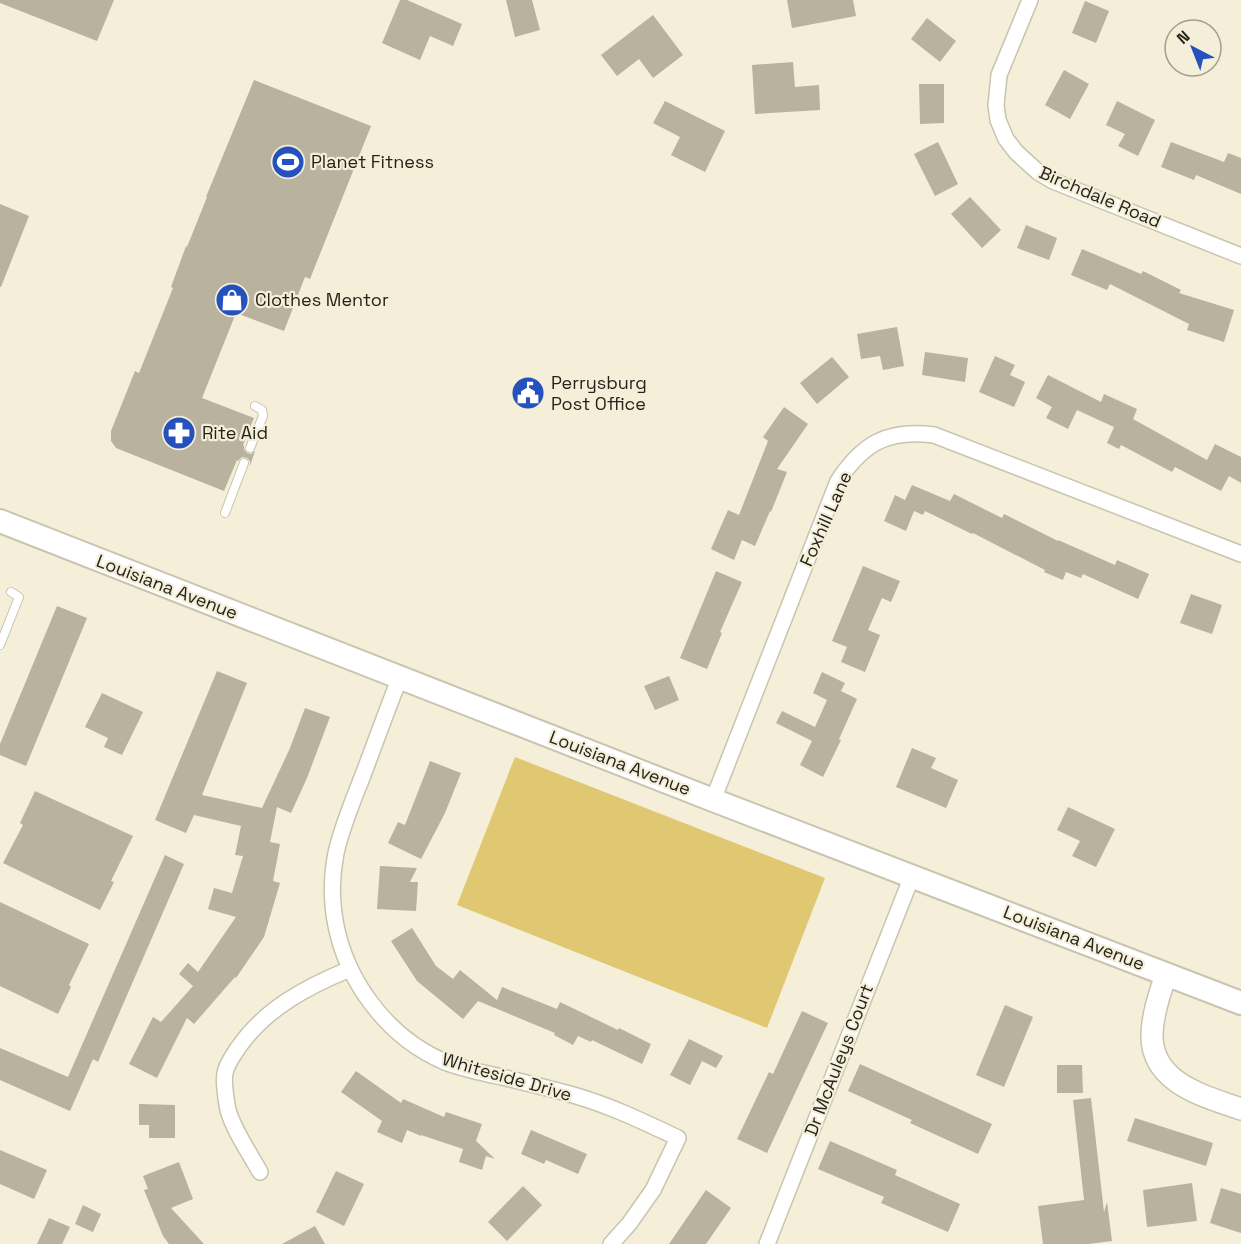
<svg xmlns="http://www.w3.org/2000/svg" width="1241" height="1244" viewBox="0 0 1241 1244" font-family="'Space Grotesk',sans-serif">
<rect width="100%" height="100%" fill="#f5efd9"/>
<path fill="#e0c873" d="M515,757l310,121 -58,150 -310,-123z"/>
<g fill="#b8b29e">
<path d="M0,0h114l-17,41 -97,-38z"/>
<path d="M400,0h7l55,24 -9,22 -23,-10 -10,24 -38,-17z"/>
<path d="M506,0h26l8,30 -25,7z"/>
<path d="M787,0h66l3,16 -64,12z"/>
<path d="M1085,1l24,10 -13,32 -24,-10z"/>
<path d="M653,15l30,40 -30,23 -14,-19 -22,17 -16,-21z"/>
<path d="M927,18l29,23 -16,21 -29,-23z"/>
<path d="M793,62l2,25 24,-2 1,25 -65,4 -3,-49z"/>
<path d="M1064,70l25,14 -19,35 -25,-14z"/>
<path d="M254,80l117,46 -61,153 -5,-2 -21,54 -48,-18 -34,85 52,20 -11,27 1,1v3l3,4 4,1 4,-3 -5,15v-5l-3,-3 -5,-1 -4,4 -1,-1 -13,31 -108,-43 -5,-7v-10l24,-60 4,2 34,-85 -2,-1 15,-41 1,1 20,-50h-1z"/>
<path d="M919,84h25v39l-24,1z"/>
<path d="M665,101l60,30 -20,41 -34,-17 9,-18 -27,-14z"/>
<path d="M1117,101l38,19 -17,36 -20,-10 7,-12 -19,-9z"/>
<path d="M938,142l20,42 -23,12 -21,-42z"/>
<path d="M1171,142l53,20 4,-9 13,5v36l-45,-19 -2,5 -33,-13z"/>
<path d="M970,197l31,33 -19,18 -31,-34z"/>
<path d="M0,204l29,12 -28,71h-1z"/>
<path d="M1026,225l31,13 -8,22 -32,-12z"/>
<path d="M1082,249l59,25 2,-3 38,19 -2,3 55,17 -10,32 -37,-12 2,-6 -79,-40 -3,6 -36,-15z"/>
<path d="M897,327l7,39 -21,4 -3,-14 -19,3 -4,-25z"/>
<path d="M925,352l43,6 -3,24 -43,-7z"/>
<path d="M995,356l20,9 -5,10 15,7 -11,25 -35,-15z"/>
<path d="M832,357l17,20 -32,27 -17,-21z"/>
<path d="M1048,375l53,27 3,-8 33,15 -4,10 74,41 8,-16 26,13v26l-12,-7 -8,15 -46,-24 -3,5 -51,-27 -2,4 -12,-6 7,-16 -37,-17 -9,19 -22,-11 6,-11 -16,-9z"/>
<path d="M784,407l24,17 -31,45 10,3 -16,40 -1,-1 -15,35 -13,-6 -8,20 -23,-11 17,-39 11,5 29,-74 -5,-4z"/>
<path d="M912,485l38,16 4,-7 48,24 2,-4 54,27v-1l57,25 2,-5 32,14 -11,25 -55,-25 -2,4 -15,-6 -3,8 -19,-8 1,-2 -72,-37 -1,1 -47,-23 -2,4 -9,-4 -8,20 -22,-10 11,-26 10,5z"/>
<path d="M863,566l37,15 -9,21 -9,-4 -14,32 12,5 -15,37 -24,-10 6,-15 -15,-6z"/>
<path d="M716,571l26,11 -22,50 2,1 -15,36 -27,-11z"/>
<path d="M1191,594l31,11 -10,29 -32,-11z"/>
<path d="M57,606l30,12 -61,148 -26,-11v-11z"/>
<path d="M217,671l30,12 -45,112 60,13 28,-60 15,-40 25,9 -23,61 -16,35 -14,-6 -7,35 10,2 -7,37 7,2 -16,54 -28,41 -1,-1 -41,47 -7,-6 -30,60 -28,-14 24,-47 8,5 32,-36 -14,-12 9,-11 10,9 38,-55 -28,-8 6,-21 18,5 11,-37 -8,-1 6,-29 -47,-11 -8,18 -31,-13z"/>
<path d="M822,672l23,11 -4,8 16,8 -18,40 2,1 -18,37 -23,-12 12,-24 -36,-18 6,-12 33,16 12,-27 -14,-7z"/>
<path d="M669,676l10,24 -24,10 -11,-24z"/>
<path d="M102,693l41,19 -21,43 -18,-8 4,-9 -23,-11z"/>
<path d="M912,748l24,10 -5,10 27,12 -12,28 -50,-21z"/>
<path d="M430,761l31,12 -16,40 -24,46 -33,-16 10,-21 7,3z"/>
<path d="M35,791l98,45 -22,45 3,1 -14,28 -97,-47 20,-38 -3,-2z"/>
<path d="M1068,807l47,22 -19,38 -24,-11 8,-15 -23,-11z"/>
<path d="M165,855l19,9 -86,198 -5,-3 -23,52 -70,-31v-32l68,29z"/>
<path d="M380,866l37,2 -7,14h8l-2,29 -39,-2z"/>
<path d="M0,902l89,42 -20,41 2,2 -13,27 -58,-28z"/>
<path d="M412,928l24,38 17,13 7,-9 37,30 5,-13 55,22 3,-7 58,28 1,-2 32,16 -9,20 -50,-24 -1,2 -13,-6 -5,9 -19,-10 1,-2 -77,-32 -15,18 -46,-38 -26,-40z"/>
<path d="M1005,1005l28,12 -29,70 -28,-12z"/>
<path d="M802,1011l26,12 -61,130 -30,-14 32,-67 4,2z"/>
<path d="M689,1039l34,17 -7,12 -14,-7 -12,24 -20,-10z"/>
<path d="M860,1064l132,60 -14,30 -68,-31 2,-3 -64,-29z"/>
<path d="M1057,1065h25l1,28h-26z"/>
<path d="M356,1071l45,32 2,-4 41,18 2,-5 36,12 -6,17 19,18 -9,-3 -4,14 -23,-8 4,-13 -42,-14v1l-14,-6 -5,13 -25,-11 5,-11 -41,-29z"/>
<path d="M1091,1098l13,114 3,-10 5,39 -23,3h-46l-5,-38 46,-6 -11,-100z"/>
<path d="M139,1104l36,1v33h-26v-13h-10z"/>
<path d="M1135,1118l78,25 -7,23 -79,-25z"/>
<path d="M531,1130l56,24 -9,20 -32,-14 -2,4 -23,-10z"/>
<path d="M830,1141l67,29 -2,5 65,29 -12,28 -67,-29 3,-6 -66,-28z"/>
<path d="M0,1150l47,20 -13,29 -34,-15z"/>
<path d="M179,1162l14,37 -22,9 33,36h-35l-6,-8 -19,-46 4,-1 -5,-13z"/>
<path d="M336,1171l28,13 -20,42 -28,-14z"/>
<path d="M1192,1183l5,38 -50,6 -4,-37z"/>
<path d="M523,1186l19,19 -35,36 -19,-19z"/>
<path d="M1221,1188l20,6v39l-31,-10z"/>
<path d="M706,1190l25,18 -25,36h-37z"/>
<path d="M83,1205l18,9 -8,18 -18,-8z"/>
<path d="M49,1218l21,9 -8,17h-25z"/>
<path d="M315,1226l10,18h-43z"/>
</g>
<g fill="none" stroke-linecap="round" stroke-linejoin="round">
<defs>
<g id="lane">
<path d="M250,448l13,-32 -1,-6 -7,-4"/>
<path d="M225,513l19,-50"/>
<path d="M0,645l19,-48 -8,-5"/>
</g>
<g id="street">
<path d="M1030,0l-31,75 -3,30 2,15 8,19 10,13 22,20 15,9 188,75"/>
<path d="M400,677c-13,33 -25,66 -37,98 -10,26 -21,51 -27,78 -10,50 1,101 30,143 20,29 46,52 79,66 18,7 38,11 57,15 24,6 47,11 71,18 36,10 71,27 105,43l-25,52 -24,34 -18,20"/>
<path d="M713,800l125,-319c25,-38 50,-52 96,-46l307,119"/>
<path d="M260,1172c-11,-20 -26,-41 -32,-62 -2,-11 -5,-27 -3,-37 2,-10 8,-17 13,-25 27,-39 68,-61 112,-79"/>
<path d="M767,1244l145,-368"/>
</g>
<path id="secondary" d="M1166,974c-6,19 -13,39 -14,59 -2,50 52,63 89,76"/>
<path id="primary" d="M0,521l713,279 528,203"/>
</defs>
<use href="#lane" stroke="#c9c4af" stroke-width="10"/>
<use href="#street" stroke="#c9c4af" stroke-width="18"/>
<use href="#secondary" stroke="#c9c4af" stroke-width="24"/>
<use href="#primary" stroke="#c9c4af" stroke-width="26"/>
<use href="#lane" stroke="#fff" stroke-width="8"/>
<use href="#street" stroke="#fff" stroke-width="15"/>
<use href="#secondary" stroke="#fff" stroke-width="21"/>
<use href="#primary" stroke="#fff" stroke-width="22"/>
</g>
<defs>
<symbol id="stadium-disc" viewBox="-11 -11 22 22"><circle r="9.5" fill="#2551bf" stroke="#f5efd9"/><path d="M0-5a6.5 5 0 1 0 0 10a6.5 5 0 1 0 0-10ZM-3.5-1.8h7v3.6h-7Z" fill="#fff"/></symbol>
<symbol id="shop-disc" viewBox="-11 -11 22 22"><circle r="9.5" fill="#2551bf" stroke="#f5efd9"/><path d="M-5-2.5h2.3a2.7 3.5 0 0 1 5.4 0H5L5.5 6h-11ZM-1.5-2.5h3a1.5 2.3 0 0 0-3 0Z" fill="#fff"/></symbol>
<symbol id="civic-disc" viewBox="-11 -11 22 22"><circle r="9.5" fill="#2551bf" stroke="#f5efd9"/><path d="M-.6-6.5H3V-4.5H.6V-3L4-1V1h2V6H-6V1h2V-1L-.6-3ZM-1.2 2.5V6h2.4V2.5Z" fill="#fff"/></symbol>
<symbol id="pharmacy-disc" viewBox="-11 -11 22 22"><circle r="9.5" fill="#2551bf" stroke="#f5efd9"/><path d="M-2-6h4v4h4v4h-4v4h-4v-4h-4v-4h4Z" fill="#fff"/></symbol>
</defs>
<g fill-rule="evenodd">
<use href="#stadium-disc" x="269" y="143" width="38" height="38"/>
<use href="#shop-disc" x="213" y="281" width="38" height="38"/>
<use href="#civic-disc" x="509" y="374" width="38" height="38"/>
<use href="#pharmacy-disc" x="160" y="414" width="38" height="38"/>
</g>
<g text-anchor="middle" stroke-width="4.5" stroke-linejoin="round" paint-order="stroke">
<g font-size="18" fill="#25231b" stroke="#f5efd9" text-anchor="start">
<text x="311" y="168">Planet Fitness</text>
<text x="255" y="306">Clothes Mentor</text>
<text x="551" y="389">Perrysburg<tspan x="551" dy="21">Post Office</tspan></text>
<text x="202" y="439">Rite Aid</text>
</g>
<g font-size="18" fill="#25231b" stroke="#f5efd9">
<text transform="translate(1100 197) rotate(23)" y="6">Birchdale Road</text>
<text transform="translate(826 519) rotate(-66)" y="6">Foxhill Lane</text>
<text transform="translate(167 587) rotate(21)" y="6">Louisiana Avenue</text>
<text transform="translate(620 763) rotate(21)" y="6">Louisiana Avenue</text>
<text transform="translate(1074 938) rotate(21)" y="6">Louisiana Avenue</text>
<text transform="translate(839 1060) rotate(-69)" y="6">Dr McAuleys Court</text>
<text transform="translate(507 1077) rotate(16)" y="6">Whiteside Drive</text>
</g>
</g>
<g transform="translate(1193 48) rotate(318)"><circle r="28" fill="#f5efd9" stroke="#a29d8d" stroke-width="1.5"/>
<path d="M0-4.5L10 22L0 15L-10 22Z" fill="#2551bf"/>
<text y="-9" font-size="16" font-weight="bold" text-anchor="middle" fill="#25231b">N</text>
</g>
</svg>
